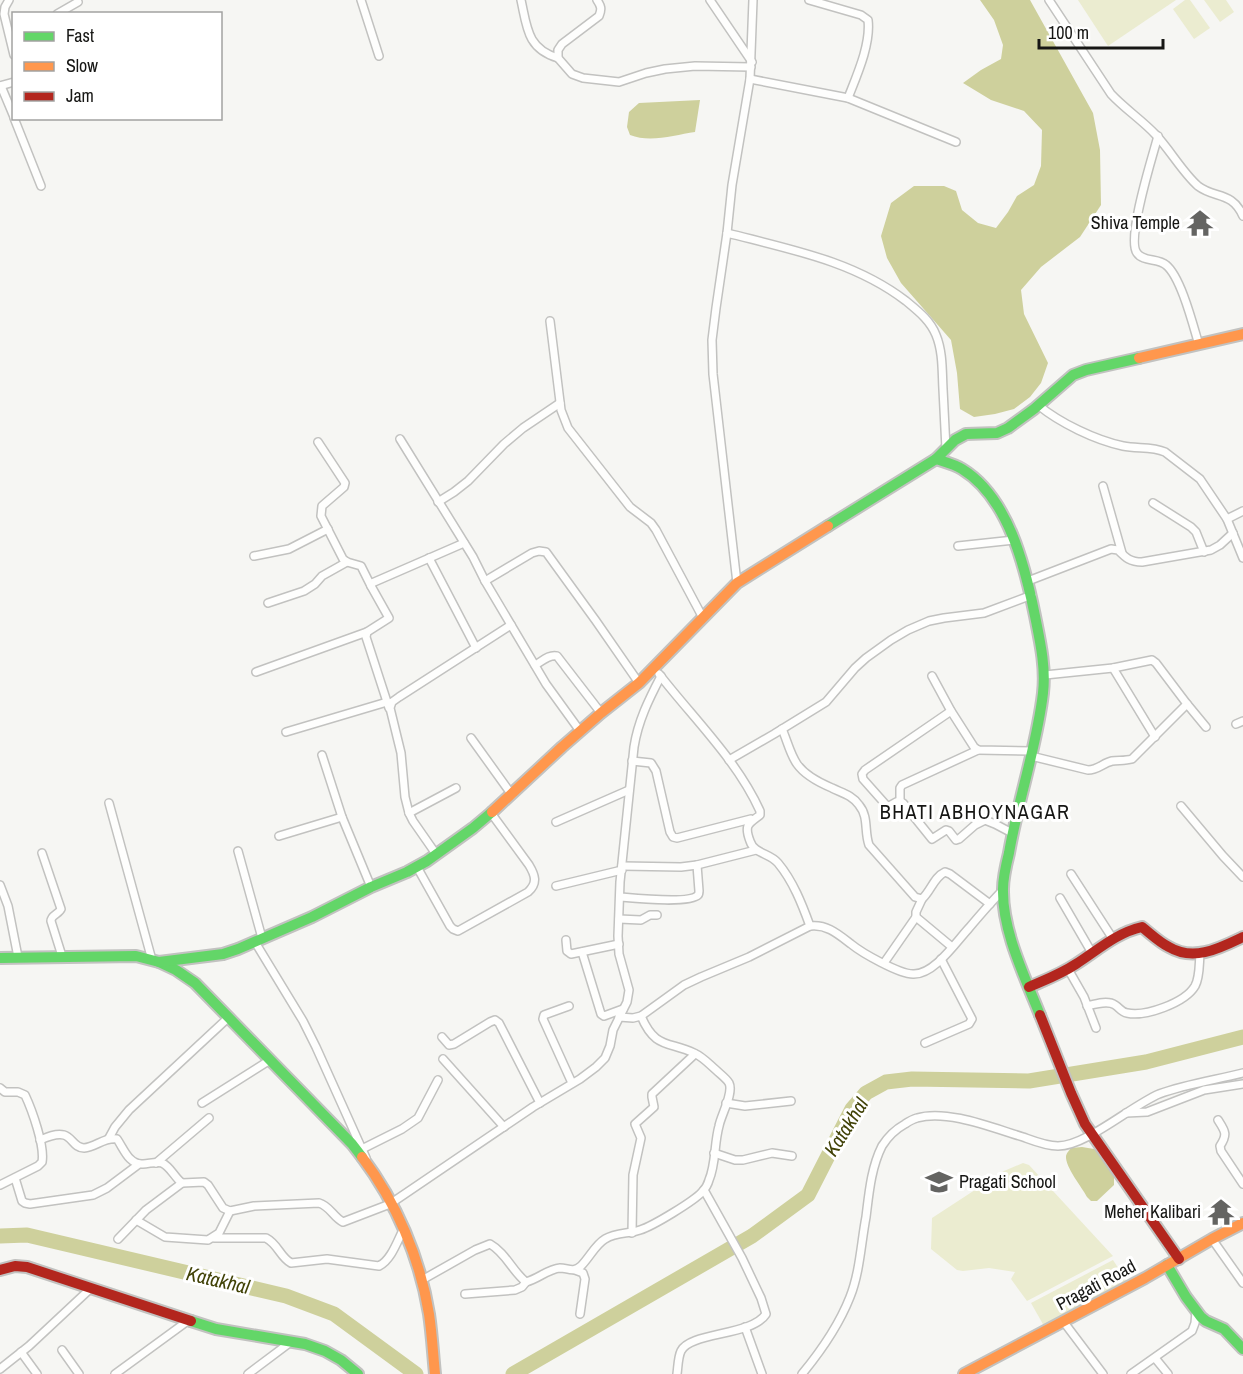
<svg xmlns="http://www.w3.org/2000/svg" width="1243" height="1374" viewBox="0 0 1243 1374" font-family="'Archivo Narrow',sans-serif">
<rect width="100%" height="100%" fill="#f6f6f3"/>
<g fill="#ebecd0">
<path d="M1078,0h98l-68,46z"/>
<path d="M1185,0h5l20,28 -16,11 -21,-30z"/>
<path d="M1204,0h22l8,12 -14,10z"/>
<path d="M1023,1163l6,2 84,91 -86,45 -16,-22 4,-7 -26,-4 -26,3 -6,-1 -26,-21 1,-31 72,-47z"/>
<path d="M1113,1260l15,23 -84,43 -13,-23z"/>
</g>
<g fill="#ced09c">
<path d="M980,0h50l63,113 7,37 1,55 -21,32 -39,30 -20,23 3,24 24,49 -7,20 -11,14 -16,12 -19,5 -21,3 -14,-8 -3,-36 -6,-33 -50,-57 -14,-25 -6,-22 10,-33 23,-17h30l12,5 6,19 16,13 18,5 12,-16 9,-16 17,-11 7,-19 1,-36 -18,-19 -33,-11 -28,-17 18,-13 20,-11 2,-14 -9,-25z"/>
<path d="M700,100l-5,32c-20,3 -45,11 -65,3l-3,-8 2,-15 10,-9z"/>
<path d="M1082,1147l12,2 12,12 8,15v9l-17,16h-6l-4,-4c-5,-10 -22,-30 -21,-41 1,-4 3,-5 5,-8z"/>
</g>
<g fill="none" stroke-linecap="round" stroke-linejoin="round">
<g stroke="#ced09c" stroke-width="15">
<path d="M0,1236l27,-1 259,61 48,18 82,60"/>
<path d="M513,1374l239,-138 56,-41 44,-86 14,-16 20,-11 26,-3 117,2 117,-19 97,-25"/>
</g>
<defs>
<g id="street">
<path d="M9,0l-4,7 -1,7 10,41"/>
<path d="M361,0l18,56"/>
<path d="M521,0c6,27 6,49 37,58"/>
<path d="M597,0c4,6 5,9 2,16l-37,28 -4,6v8l14,16 11,4 36,4 27,-9 19,-4 30,-3 56,1"/>
<path d="M710,0l42,62"/>
<path d="M809,0l52,15 7,5c3,24 -11,55 -20,78"/>
<path d="M1049,0l62,94c14,15 31,26 45,41 14,15 27,38 42,51 17,13 34,5 45,30"/>
<path d="M57,14l21,-12"/>
<path d="M750,79l98,19 108,44"/>
<path d="M0,86l14,-4"/>
<path d="M1,86l13,31"/>
<path d="M14,118l27,68"/>
<path d="M1158,136c-5,19 -32,103 -21,117 6,9 21,5 29,12 15,12 27,60 33,80"/>
<path d="M727,233c62,16 127,28 179,68 12,10 24,19 30,34 7,17 6,36 7,54 1,20 2,40 3,60"/>
<path d="M550,321l11,89 7,18 62,79 21,16 5,7 47,88"/>
<path d="M1038,405c22,18 57,35 85,41 14,3 29,0 42,6l35,27 27,40 16,39"/>
<path d="M400,439l73,118 12,24 61,103 34,47"/>
<path d="M318,442l27,41 -1,4 -22,19 -1,10 22,43 4,3 14,4 10,20"/>
<path d="M1103,486l19,67"/>
<path d="M438,502l16,-10 14,-11 36,-37 19,-16 37,-25"/>
<path d="M1153,503l38,24 5,5 8,20"/>
<path d="M1227,519l16,-8"/>
<path d="M958,546l56,-6"/>
<path d="M254,556l35,-7 39,-20"/>
<path d="M429,558l47,90"/>
<path d="M485,581l47,-28 7,-2 7,1 50,69 43,62"/>
<path d="M1028,581l83,-32 7,1c8,8 12,12 24,12l69,-12 9,-5 13,-12"/>
<path d="M737,583l-24,-209 -1,-34 4,-32 11,-75 5,-48 18,-106 3,-79"/>
<path d="M268,603l36,-12 11,-7 7,-8 25,-14"/>
<path d="M535,665c6,-3 14,-11 22,-9l44,57"/>
<path d="M1113,668l42,69"/>
<path d="M256,672l111,-40"/>
<path d="M659,674c34,44 78,86 101,137v4c-12,9 -16,10 -10,26 4,13 20,12 28,22 15,18 24,41 32,63"/>
<path d="M1045,675l68,-7 39,-8 4,3 31,41 19,23"/>
<path d="M932,676l19,35 23,36 4,3 54,1"/>
<path d="M389,708l-23,-71 1,-5 22,-14 -18,-32 1,-3 92,-40"/>
<path d="M951,711l-86,59 -3,4 1,5 24,27c7,0 9,-8 16,-3l29,36 14,-9 3,1 7,9 3,-1 16,-14 10,-5 10,4 17,9"/>
<path d="M1236,724l7,-3"/>
<path d="M782,729c5,11 8,25 15,35 7,10 23,19 35,24 10,5 20,7 27,17 10,12 5,26 10,40l46,52 7,2c9,-8 12,-22 23,-27l5,2 40,30"/>
<path d="M286,732l101,-30"/>
<path d="M471,738l41,57"/>
<path d="M322,755l20,62 29,70"/>
<path d="M1031,756l57,14c10,0 15,-7 24,-9 6,-1 13,0 20,-2l55,-55"/>
<path d="M729,760l45,-26 52,-32 29,-34 11,-10 25,-18 17,-10 21,-9 15,-3 40,-5 48,-18"/>
<path d="M632,761l19,2 5,8 14,61 3,5 4,1 74,-19"/>
<path d="M900,801v-13l2,-3 76,-35"/>
<path d="M109,803l43,157"/>
<path d="M1181,806l42,50 20,21"/>
<path d="M409,813l47,-25"/>
<path d="M556,822l73,-32"/>
<path d="M279,836l63,-19"/>
<path d="M238,851l24,87"/>
<path d="M42,853l19,56c-2,5 -10,6 -10,12l11,35"/>
<path d="M436,854l-23,-33 -4,-8 -4,-16 -4,-44 -11,-45 2,-6 7,-5 112,-72"/>
<path d="M622,866l59,1 16,-2 59,-15"/>
<path d="M417,867l33,59 3,3 5,2 70,-39c10,-9 7,-17 1,-27l-38,-52"/>
<path d="M1071,874l42,65"/>
<path d="M0,885l8,21 10,51"/>
<path d="M556,886l66,-16"/>
<path d="M620,897c12,1 70,7 78,-2 1,-1 1,-3 1,-4l-2,-26"/>
<path d="M1060,898l32,55"/>
<path d="M922,899l-6,13v5l36,30"/>
<path d="M619,919l22,1 9,-5h7"/>
<path d="M566,940l1,11 4,3 48,-10"/>
<path d="M255,942l48,79 13,26 50,111"/>
<path d="M582,952l19,62 3,2 19,-7"/>
<path d="M884,963l32,-46"/>
<path d="M1068,969l16,28 12,31"/>
<path d="M569,1006l-25,9 -1,4 29,64"/>
<path d="M1087,1006c8,-2 21,-6 28,-1 5,3 6,7 12,8 18,4 58,-10 68,-27 5,-9 4,-22 5,-32"/>
<path d="M619,1017l14,1 8,-2 43,-31 17,-8 48,-20 61,-31c17,-2 28,8 41,18 11,9 48,30 62,30 21,1 43,-32 56,-46 11,-13 22,-26 34,-38"/>
<path d="M442,1037l7,8 5,-1 36,-22 5,-2 4,3 41,80"/>
<path d="M925,1043l44,-19 3,-5 -31,-60"/>
<path d="M443,1059l61,68"/>
<path d="M0,1088l5,4h13l7,3c7,15 20,51 17,67l-4,4 -38,19"/>
<path d="M202,1103l68,-43"/>
<path d="M726,1103l19,3 46,-5"/>
<path d="M1126,1113l21,-1 57,-22 39,-6"/>
<path d="M1218,1120c7,11 10,14 2,26l1,5 22,33"/>
<path d="M109,1138l6,-11 14,-17 100,-93"/>
<path d="M40,1140c7,-3 16,-7 24,-5 8,2 10,13 20,13 12,-1 20,-11 33,-9 7,10 12,26 26,25 6,0 13,-3 19,-1 8,3 13,15 20,20l22,-1 4,3 15,23 7,3 24,-5 65,-3c11,3 14,14 24,19l47,-18 143,-97 47,-28 16,-12 9,-9 5,-12 3,-16 14,-28 2,-12 -10,-36 -1,-18 2,-54 14,-135c4,-26 15,-48 27,-71"/>
<path d="M362,1149l40,-20 16,-11 20,-38"/>
<path d="M714,1153l21,7h8l29,-7 20,3"/>
<path d="M156,1163l53,-45"/>
<path d="M15,1178l7,23 3,2 5,1 63,-9 14,-7 32,-24"/>
<path d="M136,1220l29,17 43,3 11,-7 11,-22"/>
<path d="M632,1233l1,-58 8,-37 -6,-14 19,-17 -2,-10v-3l43,-40"/>
<path d="M214,1238h52c12,6 14,19 25,25l36,-4 52,7c12,-6 18,-24 24,-36"/>
<path d="M118,1239l28,-29 36,-27"/>
<path d="M1212,1239l31,44"/>
<path d="M575,1270l8,3 2,6 -5,35"/>
<path d="M422,1280l53,-30 15,-6c16,9 22,27 36,38 12,-3 22,-13 34,-14 8,0 13,5 21,-2 9,-9 14,-21 24,-27 11,-7 24,-5 35,-9 13,-4 54,-29 62,-38 3,-3 6,-8 7,-12 7,-16 5,-36 10,-54 2,-11 15,-33 10,-43 -3,-5 -9,-9 -13,-13 -7,-6 -13,-13 -22,-17 -26,-12 -39,-4 -53,-37"/>
<path d="M465,1294l50,-4 7,-3 4,-5"/>
<path d="M1063,1321l40,53"/>
<path d="M745,1327l17,47"/>
<path d="M62,1350l17,24"/>
<path d="M21,1352l16,22"/>
<path d="M1155,1358l13,16"/>
<path d="M0,1369l29,-23 61,-57"/>
<path d="M115,1374l74,-54"/>
<path d="M248,1374l44,-33"/>
<path d="M677,1374c1,-7 1,-17 4,-23 9,-19 71,-15 85,-37l-5,-16 -19,-40 -38,-68"/>
<path d="M802,1374c19,-23 37,-49 48,-77 10,-25 11,-54 16,-80 3,-24 5,-49 16,-71 5,-8 14,-17 23,-22 3,-2 8,-5 12,-6 30,-9 76,10 106,19 11,4 23,9 35,9 28,0 73,-40 101,-52 27,-10 56,-14 84,-21"/>
<path d="M1131,1374l61,-43 3,-8 1,-12"/>
</g>
<g id="fast">
<path d="M936,459c9,3 18,5 26,10 46,28 63,97 73,147 5,25 11,51 8,77 -6,53 -25,107 -34,160 -3,12 -6,24 -6,36 -1,42 22,88 37,126"/>
<path d="M828,526l108,-67 19,-19 11,-6 31,-1 11,-5 26,-19 39,-34 13,-5 53,-12"/>
<path d="M0,958l136,-2 23,6 17,8 19,13 157,161 10,13"/>
<path d="M159,962l64,-8 15,-5 74,-32 59,-30 36,-15 20,-11 46,-33 19,-16"/>
<path d="M1167,1265l19,32 15,20 5,4 18,8 19,20"/>
<path d="M191,1321l25,8 89,15 20,7 16,9 17,14"/>
</g>
<g id="slow">
<path d="M1139,358l104,-24"/>
<path d="M492,812l70,-65 39,-34 38,-30 98,-100 91,-57"/>
<path d="M362,1157c34,45 58,101 67,157 3,20 4,40 6,60"/>
<path d="M964,1374l181,-96 67,-39 31,-16"/>
</g>
<g id="jam">
<path d="M1029,987c16,-7 32,-13 47,-23 22,-14 40,-31 66,-37 9,7 17,15 27,20 25,15 51,1 74,-10"/>
<path d="M1040,1015l31,78 14,31 94,135"/>
<path d="M0,1270l15,-4 12,1 164,54"/>
</g>
</defs>
<use href="#street" stroke="#c2c2c0" stroke-width="10"/>
<use href="#fast" stroke="#c2c2c0" stroke-width="14"/>
<use href="#slow" stroke="#c2c2c0" stroke-width="14"/>
<use href="#jam" stroke="#c2c2c0" stroke-width="14"/>
<use href="#street" stroke="#fefefd" stroke-width="7"/>
<use href="#fast" stroke="#63d668" stroke-width="10"/>
<use href="#slow" stroke="#ff974d" stroke-width="10"/>
<use href="#jam" stroke="#b3261e" stroke-width="10"/>
</g>
<defs>
<symbol id="temple-bare" viewBox="-9 -9 18 18"><path d="M0-6L5-2H3V0L6.5 2.5H4V6H1.5V3h-3V6H-4V2.5H-6.5L-3 0V-2H-5Z" fill="#646462" stroke="#fff" stroke-width="2.5" paint-order="stroke"/></symbol>
<symbol id="school-bare" viewBox="-9 -9 18 18"><path d="M0-5L7-2L0 1L-7-2ZM-4 1L0 2.5L4 1V4Q0 6-4 4Z" fill="#646462" stroke="#fff" stroke-width="2.5" paint-order="stroke"/></symbol>
</defs>
<g fill-rule="evenodd">
<use href="#temple-bare" x="1181" y="204" width="38" height="38"/>
<use href="#school-bare" x="920" y="1163" width="38" height="38"/>
<use href="#temple-bare" x="1202" y="1193" width="38" height="38"/>
</g>
<g text-anchor="middle" stroke-width="6" stroke-linejoin="round" paint-order="stroke">
<g font-size="18" fill="#161614" stroke="#fff" text-anchor="end">
<text x="1180" y="229">Shiva Temple</text>
<text x="959" y="1188" text-anchor="start">Pragati School</text>
<text x="1201" y="1218">Meher Kalibari</text>
</g>
<g font-size="18" fill="#161614" stroke="#fff">
<text transform="translate(1096 1285) rotate(-28)" y="6">Pragati Road</text>
</g>
<g font-size="20" letter-spacing="1.5" fill="#161614" stroke="#fff">
<text x="975" y="819">BHATI ABHOYNAGAR</text>
</g>
<g font-size="20" font-style="italic" fill="#414207" stroke="#fff">
<text transform="translate(846 1127) rotate(-58)" y="7">Katakhal</text>
<text transform="translate(218 1280) rotate(13)" y="7">Katakhal</text>
</g>
</g>
<rect x="12" y="12" width="210" height="108" fill="#ffffff" stroke="#a2a2a1" stroke-width="1.5"/>
<rect x="24" y="32" width="30" height="9" fill="#63d668" stroke="#a2a2a1" stroke-width="1.5"/>
<text x="66" y="42" font-size="18" fill="#161614">Fast</text>
<rect x="24" y="62" width="30" height="9" fill="#ff974d" stroke="#a2a2a1" stroke-width="1.5"/>
<text x="66" y="72" font-size="18" fill="#161614">Slow</text>
<rect x="24" y="92" width="30" height="9" fill="#b3261e" stroke="#a2a2a1" stroke-width="1.5"/>
<text x="66" y="102" font-size="18" fill="#161614">Jam</text>
<path d="M1039 39v9h124v-9" fill="none" stroke="#161614" stroke-width="3"/>
<text x="1048" y="39" font-size="18" fill="#161614" stroke="#ffffff" stroke-width="4.5" paint-order="stroke">100 m</text>
</svg>
